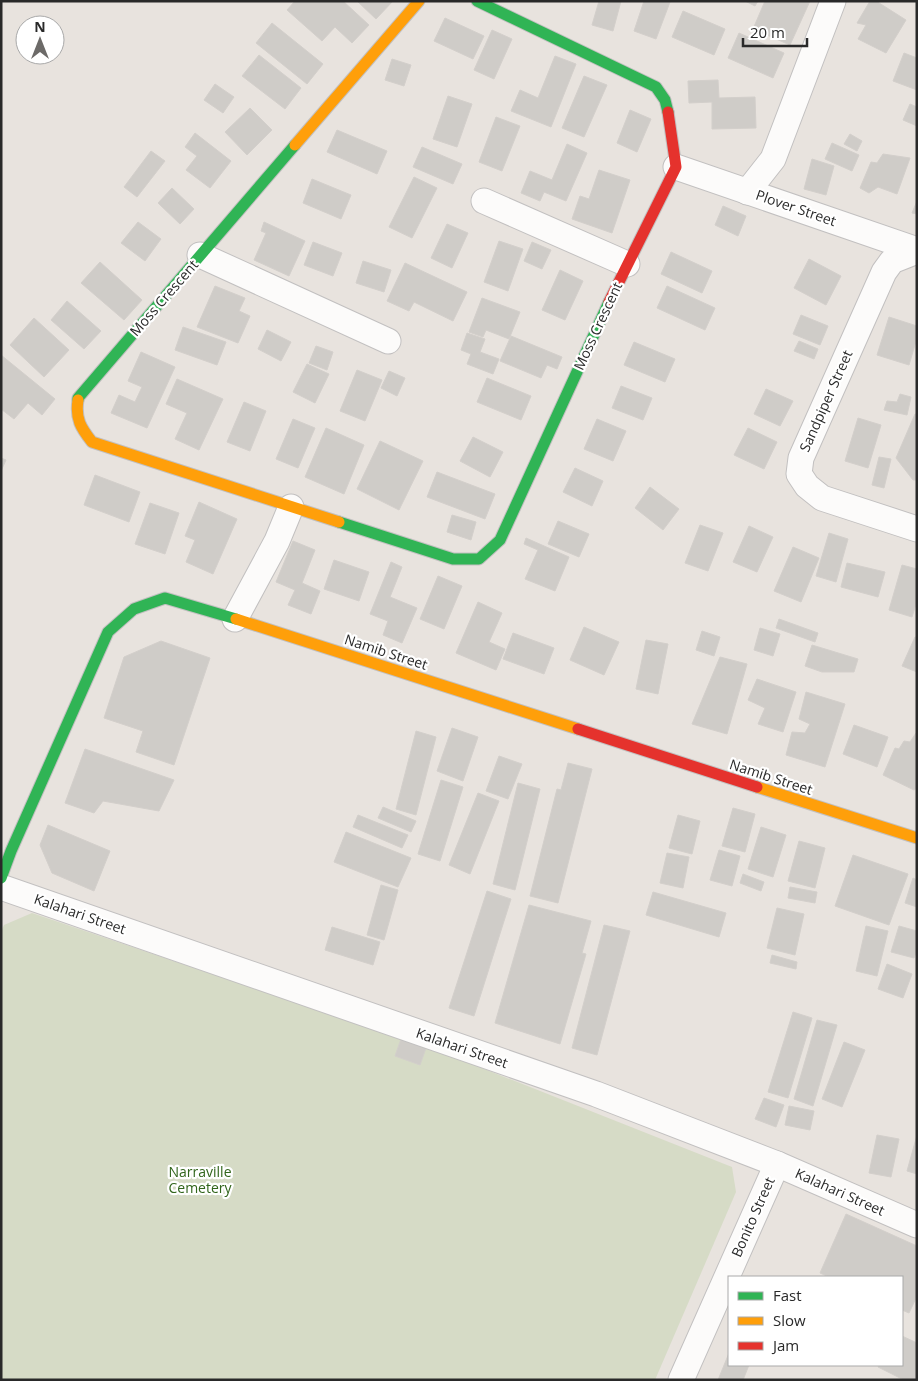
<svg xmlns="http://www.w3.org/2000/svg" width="918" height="1381" viewBox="0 0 918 1381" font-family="'Open Sans',sans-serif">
<rect width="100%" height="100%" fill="#e8e3de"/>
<path fill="#d6dbc6" d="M32,913l412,140 288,114 4,25 -81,188h-654v-448l3,-7z"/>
<g fill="#cfccc8" stroke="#d3cfcb">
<path d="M295,1h48l26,24 -17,18 -17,-16 -13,14 -35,-31z"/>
<path d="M357,1h36l-17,18z"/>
<path d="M599,1h22l-8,30 -21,-6z"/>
<path d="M644,1l26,1 -14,37 -22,-8z"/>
<path d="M745,1h13l-3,5z"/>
<path d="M765,1h45l-20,44 -37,-16z"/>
<path d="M870,1h6l30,19 -20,33 -28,-14 8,-14 -9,-2z"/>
<path d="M683,11l42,18 -11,26 -42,-18z"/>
<path d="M445,18l39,18 -11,23 -39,-18z"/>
<path d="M272,23l51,41 -16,20 -51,-41z"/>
<path d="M492,30l20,9 -18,40 -20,-9z"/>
<path d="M739,33l45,20 -11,25 -45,-20z"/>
<path d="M904,53l13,5v32l-24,-9z"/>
<path d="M259,55l42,33 -16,21 -43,-33z"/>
<path d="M555,56l21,8 -25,63 -40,-16 9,-21 18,8z"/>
<path d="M392,59l19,6 -7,21 -19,-6z"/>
<path d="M584,76l23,9 -23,52 -22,-9z"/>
<path d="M718,80l1,18 36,-1 1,31 -44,1v-27l-23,1 -1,-22z"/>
<path d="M215,84l19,13 -11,16 -19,-13z"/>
<path d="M448,96l24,8 -15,43 -24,-8z"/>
<path d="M910,104l7,3v19l-14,-6z"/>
<path d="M250,108l22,22 -25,25 -22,-23z"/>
<path d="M630,110l21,9 -14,33 -20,-9z"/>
<path d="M496,117l24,9 -18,45 -23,-9z"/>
<path d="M337,130l50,21 -10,23 -50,-22z"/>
<path d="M195,133l36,28 -21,27 -24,-18 11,-14 -12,-9z"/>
<path d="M850,134l12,7 -5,10 -13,-7z"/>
<path d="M832,143l27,12 -7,16 -27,-12z"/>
<path d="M567,144l20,9 -21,48 -22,-9 -4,9 -19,-8 9,-22 22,9z"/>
<path d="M422,147l40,17 -9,20 -40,-17z"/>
<path d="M151,151l14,10 -28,36 -13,-10z"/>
<path d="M883,154l27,4 -13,36 -19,-7 -9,6 -9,-5 11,-26 6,1z"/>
<path d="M812,159l22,7 -8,29 -22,-6z"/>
<path d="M599,170l31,10 -18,53 -40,-14 8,-23 9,3z"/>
<path d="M414,177l23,11 -25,50 -23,-11z"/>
<path d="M312,179l39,16 -10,24 -38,-16z"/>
<path d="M172,188l22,21 -14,15 -22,-21z"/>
<path d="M917,201v13l-5,-1z"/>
<path d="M723,206l23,10 -8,20 -23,-11z"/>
<path d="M138,222l23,17 -16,22 -24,-18z"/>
<path d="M264,222l41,19 -16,35 -35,-16 12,-27 -5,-2z"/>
<path d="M447,224l21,9 -16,35 -21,-10z"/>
<path d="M499,241l24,8 -15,42 -24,-9z"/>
<path d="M313,242l29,11 -9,23 -29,-11z"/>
<path d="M532,242l19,8 -9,19 -18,-8z"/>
<path d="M671,252l41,19 -10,22 -41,-19z"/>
<path d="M809,259l32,17 -15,29 -32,-17z"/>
<path d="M363,261l28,9 -7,22 -28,-9z"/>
<path d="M100,262l42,38 -18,20 -43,-37z"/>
<path d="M405,263l62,29 -14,29 -39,-19 -5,9 -22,-10z"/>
<path d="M560,270l23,11 -18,39 -23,-10z"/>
<path d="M215,286l30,12 -6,13 11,5 -12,27 -41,-16z"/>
<path d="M667,286l48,22 -10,22 -48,-22z"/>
<path d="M482,298l38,14 -11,27 -23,-9 -3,7 -14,-5z"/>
<path d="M67,301l34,30 -17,18 -33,-29z"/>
<path d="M801,315l27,11 -8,19 -27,-11z"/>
<path d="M889,317l28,9v12l-8,27 -32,-10z"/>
<path d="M34,318l35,32 -25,27 -34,-32z"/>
<path d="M183,327l43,15 -9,23 -42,-15z"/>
<path d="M267,330l24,12 -10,19 -23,-12z"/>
<path d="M467,333l18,6 -5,13 19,7 -6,15 -26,-10 4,-10 -10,-4z"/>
<path d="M511,336l51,21 -5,12 -10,-4 -6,13 -41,-17z"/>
<path d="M799,341l19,8 -4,10 -20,-8z"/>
<path d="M634,342l41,17 -10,23 -41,-17z"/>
<path d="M316,346l17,6 -6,18 -18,-7z"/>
<path d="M141,352l34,15 -28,61 -36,-15 8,-18 16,7 7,-15 -14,-6z"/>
<path d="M1,355l54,44 -13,16 -14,-12 -14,16 -13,-10z"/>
<path d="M307,364l22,10 -14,29 -22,-11z"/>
<path d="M357,370l25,10 -17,41 -25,-10z"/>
<path d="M389,371l16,7 -8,18 -16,-8z"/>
<path d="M487,378l44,18 -10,24 -44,-18z"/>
<path d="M177,379l46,20 -24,51 -24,-11 12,-26 -21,-9z"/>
<path d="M621,386l31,12 -9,22 -31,-12z"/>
<path d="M766,389l27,12 -13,25 -26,-12z"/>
<path d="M900,394l11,3 -4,18 -23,-5 3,-9 10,1z"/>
<path d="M244,402l22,9 -16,40 -23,-9z"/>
<path d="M915,414h2v66h-4l-17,-22z"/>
<path d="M858,418l23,7 -13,43 -23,-7z"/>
<path d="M293,419l22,9 -17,40 -22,-9z"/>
<path d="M597,419l29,12 -13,30 -29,-12z"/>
<path d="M326,428l38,17 -20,49 -39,-17z"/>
<path d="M748,428l29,14 -13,27 -30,-14z"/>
<path d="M473,437l30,15 -13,25 -30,-16z"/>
<path d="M380,441l43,20 -24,49 -42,-21z"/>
<path d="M879,457l12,2 -7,29 -12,-3z"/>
<path d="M1,458l5,2 -5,11z"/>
<path d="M575,468l28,13 -11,25 -29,-14z"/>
<path d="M437,472l58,22 -10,25 -58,-22z"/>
<path d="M95,475l45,17 -11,30 -45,-17z"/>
<path d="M650,487l29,22 -16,21 -28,-22z"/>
<path d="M199,502l38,17 -24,55 -27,-12 9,-22 -10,-4z"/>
<path d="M150,503l29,10 -14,41 -30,-10z"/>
<path d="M452,515l24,7 -5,18 -24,-8z"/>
<path d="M558,521l31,13 -10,23 -31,-13z"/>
<path d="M700,525l23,8 -15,38 -23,-8z"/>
<path d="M749,526l24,11 -16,35 -24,-10z"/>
<path d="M829,533l19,6 -12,43 -20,-6z"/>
<path d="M526,538l43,19 -14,34 -30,-12 13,-29 -14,-6z"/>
<path d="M293,541l22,9 -13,33 18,8 -9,23 -23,-9 7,-15 -19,-8z"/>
<path d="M793,547l26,11 -18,44 -27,-11z"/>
<path d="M334,560l35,12 -10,29 -35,-12z"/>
<path d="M391,562l11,5 -12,30 27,11 -15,35 -19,-8 5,-14 -18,-7z"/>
<path d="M847,563l38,9 -7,25 -37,-10z"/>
<path d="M902,565l15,4v32l-5,16 -23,-7z"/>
<path d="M438,576l24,10 -18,43 -24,-10z"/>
<path d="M478,602l24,11 -13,29 16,7 -9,21 -40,-17z"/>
<path d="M779,619l39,14 -3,9 -39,-14z"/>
<path d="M584,627l35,15 -15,33 -34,-15z"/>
<path d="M760,628l20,6 -7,22 -19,-6z"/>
<path d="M702,631l18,6 -6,19 -18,-6z"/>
<path d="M513,633l41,15 -10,26 -41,-15z"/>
<path d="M915,637h2v35l-15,-6z"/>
<path d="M646,640l22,4 -10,50 -22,-5z"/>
<path d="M161,641l49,17 -36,107 -38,-13 7,-21 -39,-13 20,-61z"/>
<path d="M812,645l46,14 -4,13h-32l-17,-6z"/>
<path d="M720,657l27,7 -20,70 -35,-10z"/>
<path d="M757,679l39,13 -13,40 -25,-8 7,-16 -17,-8z"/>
<path d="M806,692l39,12 -20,63 -39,-12 6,-23 13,1 5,-9 -11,-5z"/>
<path d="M854,725l34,12 -11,30 -34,-13z"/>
<path d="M452,728l26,9 -15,44 -26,-10z"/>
<path d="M416,731l20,6 -20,78 -20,-6z"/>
<path d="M916,733l1,55 -3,2 -31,-15 12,-27 4,1 5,-8 6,1z"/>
<path d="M85,749l89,31 -15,31 -56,-10 -9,12 -29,-10z"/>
<path d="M499,756l23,8 -14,35 -22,-8z"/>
<path d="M568,763l24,6 -34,134 -28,-7 27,-107 4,1z"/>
<path d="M441,780l22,7 -23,74 -22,-7z"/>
<path d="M518,783l22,6 -25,101 -22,-6z"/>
<path d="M478,793l21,8 -29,73 -21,-9z"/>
<path d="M383,807l33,14 -5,11 -33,-14z"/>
<path d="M733,808l22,6 -10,38 -23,-6z"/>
<path d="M358,815l50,20 -6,13 -49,-21z"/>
<path d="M678,815l22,6 -8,33 -23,-6z"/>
<path d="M48,825l62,26 -16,40 -42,-18 -12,-28z"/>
<path d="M761,827l25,8 -13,42 -25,-8z"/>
<path d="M346,832l65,26 -13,29 -64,-25z"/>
<path d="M799,841l26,7 -10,40 -27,-7z"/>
<path d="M719,850l21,6 -8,30 -22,-6z"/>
<path d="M667,853l22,4 -6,31 -23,-5z"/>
<path d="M853,855l55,19 -19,51 -54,-19z"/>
<path d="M743,874l21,8 -3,9 -21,-8z"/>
<path d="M913,878l4,2v27l-12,-4z"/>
<path d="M381,885l17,5 -14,50 -17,-5z"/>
<path d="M790,887l27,5 -2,11 -27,-5z"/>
<path d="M487,891l24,8 -37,117 -25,-8z"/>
<path d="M653,892l73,21 -7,24 -73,-22z"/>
<path d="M529,905l62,16 -9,32 4,1 -26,90 -65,-21z"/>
<path d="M777,908l27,6 -9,41 -28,-7z"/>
<path d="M604,925l26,6 -33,124 -25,-7z"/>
<path d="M866,926l22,5 -11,45 -21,-5z"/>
<path d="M899,926l18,5v19l-3,8 -23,-6z"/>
<path d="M332,927l48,15 -7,23 -48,-15z"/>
<path d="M772,955l25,7 -1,7 -26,-6z"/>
<path d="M887,964l25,10 -9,24 -25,-9z"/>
<path d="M793,1012l19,6 -24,80 -20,-6z"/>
<path d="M817,1020l20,5 -24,81 -19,-7z"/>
<path d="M401,1039l25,9 -6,17 -25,-9z"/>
<path d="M844,1042l21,8 -23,57 -20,-8z"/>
<path d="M764,1098l20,7 -8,22 -21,-8z"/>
<path d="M789,1106l25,5 -4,19 -25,-5z"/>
<path d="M877,1135l22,4 -8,38 -22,-4z"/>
<path d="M917,1135v39l-10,-3z"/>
<path d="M846,1214l71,32v50l-8,17 -7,-3v-33h-73l-9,-4z"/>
<path d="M902,1336l15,7v37h-13l-26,-13 1,-2h23z"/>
<path d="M729,1353v12h20l-6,15h-25z"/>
</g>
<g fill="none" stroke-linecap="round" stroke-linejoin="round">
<defs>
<g id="street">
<path d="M676,167l241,83"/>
<path d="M747,192l26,-33 60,-158"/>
<path d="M484,201l143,63"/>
<path d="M917,251l-25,10 -8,11 -83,186 -2,16 8,12 15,12 95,31"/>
<path d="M200,255l188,86"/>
<path d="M235,619l42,-78 14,-34"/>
<path d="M1,887l595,207 181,70 140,61"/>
<path d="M681,1380l96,-216"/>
</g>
<g id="fast">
<path d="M477,1l179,86 9,13 3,12"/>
<path d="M78,400v-2l217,-253"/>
<path d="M339,522l114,37h26l21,-19 109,-238"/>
<path d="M1,878l10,-27 97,-219 26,-23 31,-11 71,21"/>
</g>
<g id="slow">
<path d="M295,145l124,-144"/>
<path d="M78,400c-3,19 3,28 14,42l247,80"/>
<path d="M236,619l342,110"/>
<path d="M757,787l160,51"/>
</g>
<g id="jam">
<path d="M609,302l67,-135 -8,-55"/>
<path d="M578,729l179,58"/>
</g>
</defs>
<use href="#street" stroke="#c2c0c0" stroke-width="27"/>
<use href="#fast" stroke="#c2c0c0" stroke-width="13"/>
<use href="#slow" stroke="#c2c0c0" stroke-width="13"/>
<use href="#jam" stroke="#c2c0c0" stroke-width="13"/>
<use href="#street" stroke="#fcfbfa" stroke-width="25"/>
<use href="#fast" stroke="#30b455" stroke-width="11"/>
<use href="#slow" stroke="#ff9f0a" stroke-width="11"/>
<use href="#jam" stroke="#e5322d" stroke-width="11"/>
</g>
<g text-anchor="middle" stroke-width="4.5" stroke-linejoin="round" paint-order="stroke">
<g font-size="14" fill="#292929" stroke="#fff">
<text transform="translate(796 208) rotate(19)" y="5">Plover Street</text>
<text transform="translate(164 298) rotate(-49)" y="5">Moss Crescent</text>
<text transform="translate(598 326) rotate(-65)" y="5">Moss Crescent</text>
<text transform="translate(826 401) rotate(-66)" y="5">Sandpiper Street</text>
<text transform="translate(386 652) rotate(18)" y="5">Namib Street</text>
<text transform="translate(771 777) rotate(18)" y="5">Namib Street</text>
<text transform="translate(80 914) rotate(19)" y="5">Kalahari Street</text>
<text transform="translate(462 1048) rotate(19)" y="5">Kalahari Street</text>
<text transform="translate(840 1192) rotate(24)" y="5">Kalahari Street</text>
<text transform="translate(753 1217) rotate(-66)" y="5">Bonito Street</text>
</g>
<g font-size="14" fill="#31651b" stroke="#fff">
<text x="200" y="1177">Narraville<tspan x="200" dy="16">Cemetery</tspan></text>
</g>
</g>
<rect width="918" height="1381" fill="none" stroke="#292929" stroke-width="5"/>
<rect x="728" y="1276" width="175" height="90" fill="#ffffff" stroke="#a9a9a9"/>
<rect x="738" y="1292" width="25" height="8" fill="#30b455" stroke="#a9a9a9"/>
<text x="773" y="1301" font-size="15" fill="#292929">Fast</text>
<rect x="738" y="1317" width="25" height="8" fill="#ff9f0a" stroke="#a9a9a9"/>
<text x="773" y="1326" font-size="15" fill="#292929">Slow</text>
<rect x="738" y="1342" width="25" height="8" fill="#e5322d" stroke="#a9a9a9"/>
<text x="773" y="1351" font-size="15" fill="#292929">Jam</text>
<g transform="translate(40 40)"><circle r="24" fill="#ffffff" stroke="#a9a9a9"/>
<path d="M0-4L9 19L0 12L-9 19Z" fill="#6c6a68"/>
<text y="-8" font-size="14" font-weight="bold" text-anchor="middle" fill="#292929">N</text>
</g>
<path d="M743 38v8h64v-8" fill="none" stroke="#292929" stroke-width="2.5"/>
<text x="750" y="38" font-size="15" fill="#292929" stroke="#ffffff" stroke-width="4" paint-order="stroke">20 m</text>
</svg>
